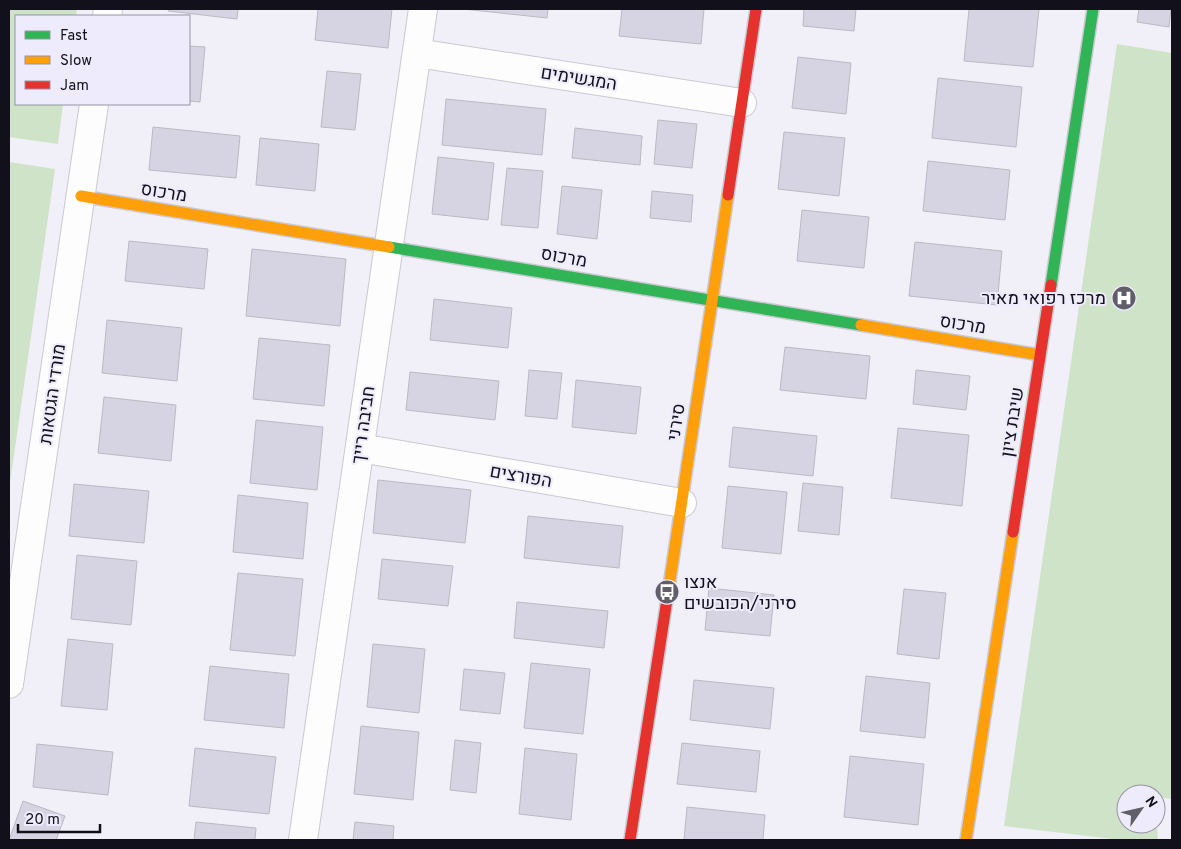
<svg xmlns="http://www.w3.org/2000/svg" width="1181" height="849" viewBox="0 0 1181 849" font-family="Overpass,Heebo,sans-serif">
<rect width="100%" height="100%" fill="#f1eff8"/>
<g fill="#cfe3c8">
<path d="M9,9h68l-1,7h-60v88h47l-5,40 -49,-7z"/>
<path d="M1117,44l55,9v746l-16,-2v-3h-30v30h30v-9l2,25h-37l-117,-14z"/>
<path d="M9,162l46,7 -46,321z"/>
</g>
<g fill="#d6d4e2" stroke="#bbb9c2">
<path d="M169,9h69l-1,10 -69,-8z"/>
<path d="M318,9h74l-4,39 -73,-8z"/>
<path d="M463,9h85l-1,9z"/>
<path d="M622,9h82l-3,35 -82,-8z"/>
<path d="M804,9h52l-2,22 -51,-5z"/>
<path d="M969,9h70l-6,58 -69,-6z"/>
<path d="M1139,9h32l-2,18 -32,-5z"/>
<path d="M189,46l16,1 -5,55 -11,-1z"/>
<path d="M798,57l53,6 -5,51 -54,-6z"/>
<path d="M327,71l34,3 -6,56 -34,-3z"/>
<path d="M938,78l84,9 -6,60 -84,-9z"/>
<path d="M446,99l100,10 -4,46 -100,-10z"/>
<path d="M658,120l39,4 -5,44 -38,-4z"/>
<path d="M153,127l87,9 -4,42 -87,-8z"/>
<path d="M575,128l67,8 -2,29 -68,-7z"/>
<path d="M784,132l61,6 -6,58 -61,-7z"/>
<path d="M260,138l59,6 -4,47 -59,-6z"/>
<path d="M438,157l56,6 -6,57 -56,-6z"/>
<path d="M928,161l82,9 -5,50 -82,-9z"/>
<path d="M507,168l36,3 -5,57 -37,-3z"/>
<path d="M562,186l40,4 -5,49 -40,-5z"/>
<path d="M652,191l41,4 -2,27 -41,-4z"/>
<path d="M802,210l67,7 -5,51 -67,-7z"/>
<path d="M129,241l79,8 -4,40 -79,-8z"/>
<path d="M915,242l87,9 -5,54 -88,-9z"/>
<path d="M252,249l94,10 -6,67 -94,-10z"/>
<path d="M434,299l78,9 -4,40 -78,-8z"/>
<path d="M107,320l75,8 -5,53 -75,-8z"/>
<path d="M259,338l71,7 -6,61 -71,-7z"/>
<path d="M785,347l85,9 -4,43 -86,-9z"/>
<path d="M529,370l33,3 -5,46 -32,-3z"/>
<path d="M916,370l54,6 -4,34 -53,-6z"/>
<path d="M410,372l89,9 -4,39 -89,-10z"/>
<path d="M576,380l65,7 -5,47 -64,-7z"/>
<path d="M104,397l72,8 -5,56 -73,-8z"/>
<path d="M256,420l67,7 -6,63 -67,-7z"/>
<path d="M733,427l84,9 -4,40 -84,-9z"/>
<path d="M898,428l71,7 -7,71 -71,-8z"/>
<path d="M378,480l93,10 -6,53 -92,-10z"/>
<path d="M803,483l40,4 -4,48 -41,-4z"/>
<path d="M74,484l75,7 -5,52 -75,-7z"/>
<path d="M728,486l59,6 -6,62 -59,-6z"/>
<path d="M238,495l70,8 -5,56 -70,-7z"/>
<path d="M528,516l95,10 -4,42 -95,-10z"/>
<path d="M77,555l60,6 -6,64 -60,-6z"/>
<path d="M382,559l71,7 -5,40 -70,-7z"/>
<path d="M238,573l65,6 -8,77 -65,-6z"/>
<path d="M709,588l65,7 -4,41 -65,-6z"/>
<path d="M904,589l42,4 -7,66 -42,-5z"/>
<path d="M517,602l91,9 -4,37 -90,-10z"/>
<path d="M68,639l45,5 -6,66 -46,-4z"/>
<path d="M373,644l52,5 -6,64 -52,-6z"/>
<path d="M531,663l59,6 -7,65 -59,-6z"/>
<path d="M210,666l79,8 -5,54 -80,-8z"/>
<path d="M464,669l41,4 -5,41 -40,-4z"/>
<path d="M866,676l64,7 -5,55 -65,-7z"/>
<path d="M694,680l80,8 -4,41 -80,-9z"/>
<path d="M361,726l58,6 -6,68 -59,-6z"/>
<path d="M455,740l26,3 -5,50 -26,-3z"/>
<path d="M682,743l78,8 -4,41 -79,-8z"/>
<path d="M37,744l76,8 -5,43 -75,-8z"/>
<path d="M195,748l81,9 -7,57 -80,-8z"/>
<path d="M525,748l52,6 -6,66 -52,-6z"/>
<path d="M850,756l74,8 -6,61 -74,-8z"/>
<path d="M23,801l42,15 -9,24h-47z"/>
<path d="M687,807l78,8 -2,25h-79z"/>
<path d="M196,822l60,6 -1,12h-61z"/>
<path d="M355,822l39,4 -1,14h-40z"/>
</g>
<g fill="none" stroke-linecap="round" stroke-linejoin="round">
<defs>
<g id="street">
<path d="M107,16l1,-7"/>
<path d="M417,53l325,50"/>
<path d="M360,448l322,55"/>
<path d="M9,684l85,-580"/>
<path d="M303,840l120,-831"/>
</g>
<g id="fast">
<path d="M389,247l472,78"/>
<path d="M1051,285l42,-276"/>
</g>
<g id="slow">
<path d="M81,196l308,51"/>
<path d="M861,325l179,30"/>
<path d="M668,593l60,-398"/>
<path d="M966,840l47,-308"/>
</g>
<g id="jam">
<path d="M728,195l28,-186"/>
<path d="M1013,532l38,-247"/>
<path d="M630,840l38,-247"/>
</g>
</defs>
<use href="#street" stroke="#cac9d2" stroke-width="30"/>
<use href="#fast" stroke="#cac9d2" stroke-width="14"/>
<use href="#slow" stroke="#cac9d2" stroke-width="14"/>
<use href="#jam" stroke="#cac9d2" stroke-width="14"/>
<use href="#street" stroke="#fdfdfe" stroke-width="28"/>
<use href="#fast" stroke="#30b455" stroke-width="11"/>
<use href="#slow" stroke="#ff9f0a" stroke-width="11"/>
<use href="#jam" stroke="#e5322d" stroke-width="11"/>
</g>
<defs>
<symbol id="hospital-disc" viewBox="-11 -11 22 22"><circle r="9.5" fill="#605e68" stroke="#eeebfc"/><path d="M-5-5h3v3.5h4V-5h3V5h-3V1.5h-4V5h-3Z" fill="#fff"/></symbol>
<symbol id="bus-disc" viewBox="-11 -11 22 22"><circle r="9.5" fill="#605e68" stroke="#eeebfc"/><path d="M-5-6H5V4H4V6H2V4H-2V6H-4V4H-5ZM-3.5-4V0h7V-4ZM-3.5 1.2v1.5H-2V1.2ZM2 1.2v1.5H3.5V1.2Z" fill="#fff"/></symbol>
</defs>
<g fill-rule="evenodd">
<use href="#hospital-disc" x="1110" y="284" width="28" height="28"/>
<use href="#bus-disc" x="653" y="578" width="28" height="28"/>
</g>
<g text-anchor="middle" stroke-width="4" stroke-linejoin="round" paint-order="stroke">
<g font-size="18" fill="#12101a" stroke="#eeebfc">
<text transform="translate(579 78) rotate(9)" y="6">המגשימים</text>
<text transform="translate(164 192) rotate(9)" y="6">מרכוס</text>
<text transform="translate(564 257) rotate(10)" y="6">מרכוס</text>
<text transform="translate(963 324) rotate(9)" y="6">מרכוס</text>
<text transform="translate(52 394) rotate(-82)" y="6">מורדי הגטאות</text>
<text transform="translate(676 422) rotate(-81)" y="6">סירני</text>
<text transform="translate(1012 422) rotate(-81)" y="6">שיבת ציון</text>
<text transform="translate(363 425) rotate(-82)" y="6">חביבה רייך</text>
<text transform="translate(521 476) rotate(10)" y="6">הפורצים</text>
</g>
<g font-size="18" fill="#12101a" stroke="#eeebfc" text-anchor="end">
<text x="1106" y="304">מרכז רפואי מאיר</text>
<text x="684" y="588" text-anchor="start">אנצו<tspan x="684" dy="21">סירני/הכובשים</tspan></text>
</g>
</g>
<rect width="1181" height="849" fill="none" stroke="#12101a" stroke-width="20"/>
<rect x="15" y="15" width="175" height="90" fill="#eeebfc" stroke="#9693a2"/>
<rect x="25" y="31" width="25" height="8" fill="#30b455" stroke="#9693a2"/>
<text x="60" y="40" font-size="15" fill="#12101a">Fast</text>
<rect x="25" y="56" width="25" height="8" fill="#ff9f0a" stroke="#9693a2"/>
<text x="60" y="65" font-size="15" fill="#12101a">Slow</text>
<rect x="25" y="81" width="25" height="8" fill="#e5322d" stroke="#9693a2"/>
<text x="60" y="90" font-size="15" fill="#12101a">Jam</text>
<g transform="translate(1141 809) rotate(56)"><circle r="24" fill="#eeebfc" stroke="#9693a2"/>
<path d="M0-4L9 19L0 12L-9 19Z" fill="#605e68"/>
<text y="-8" font-size="14" font-weight="bold" text-anchor="middle" fill="#12101a">N</text>
</g>
<path d="M18 824v8h82v-8" fill="none" stroke="#12101a" stroke-width="2.5"/>
<text x="25" y="824" font-size="15" fill="#12101a" stroke="#eeebfc" stroke-width="4" paint-order="stroke">20 m</text>
</svg>
